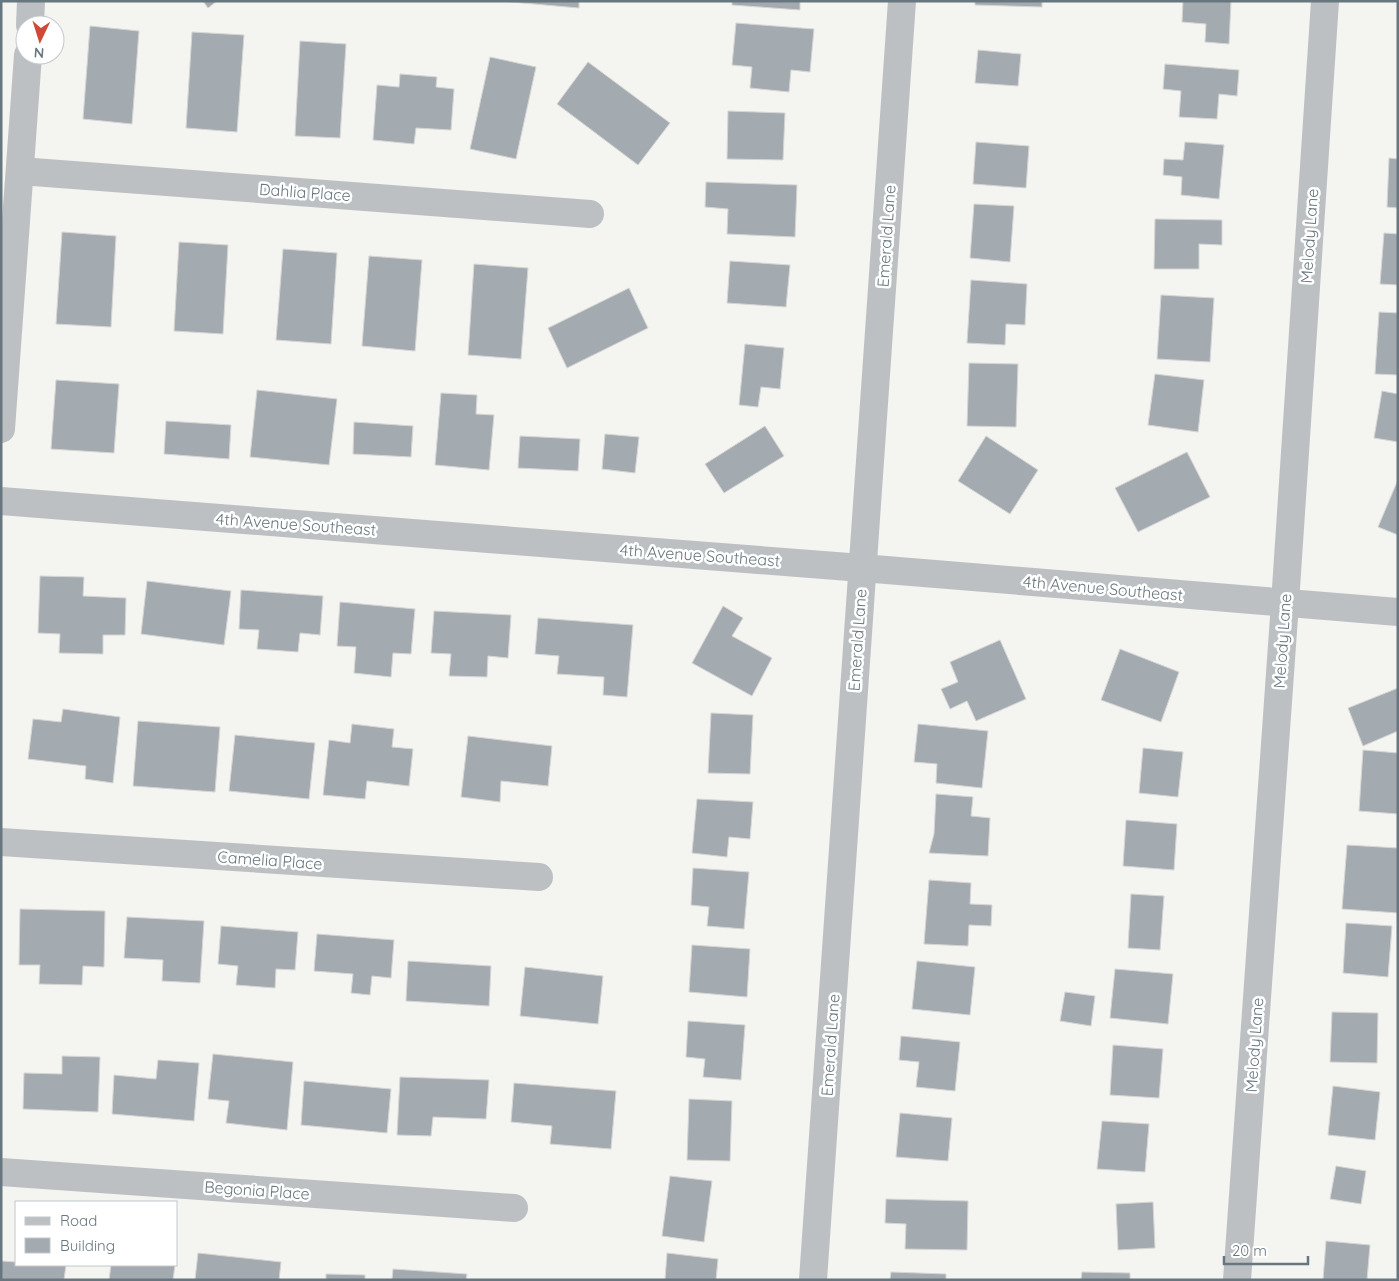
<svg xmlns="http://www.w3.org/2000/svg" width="1399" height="1281" viewBox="0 0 1399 1281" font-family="Quicksand,sans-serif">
<rect width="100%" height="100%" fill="#f4f4f1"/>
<g fill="#a4abb0" stroke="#d6d5d4">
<path d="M203,1h14l-9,7z"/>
<path d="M500,1h79v7z"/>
<path d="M732,1h68v9l-68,-5z"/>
<path d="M975,1h67v6l-67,-2z"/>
<path d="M1183,1h48l-2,43 -24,-2 1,-18 -24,-2z"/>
<path d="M736,23l78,6 -4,43 -19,-2 -2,22 -39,-4 2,-21 -20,-2z"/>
<path d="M90,26l49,5 -7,93 -49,-5z"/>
<path d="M192,32l52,3 -7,97 -51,-4z"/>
<path d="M300,41l46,3 -6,94 -45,-2z"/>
<path d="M978,50l43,4 -3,32 -43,-3z"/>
<path d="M490,57l46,10 -20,92 -46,-10z"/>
<path d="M588,62l82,61 -32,42 -81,-61z"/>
<path d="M1165,64l74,6 -2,26 -18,-2 -2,25 -38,-2 2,-26 -18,-2z"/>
<path d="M400,74l37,3 -1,10 18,2 -3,41 -35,-2 -2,16 -41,-4 4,-55 22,2z"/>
<path d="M728,111l57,2 -2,47 -56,-1z"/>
<path d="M976,142l53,4 -3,42 -53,-4z"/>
<path d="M1185,142l39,3 -5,54 -38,-4 1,-18 -19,-2 1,-16 19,1z"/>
<path d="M1389,158l9,1v49l-11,-1z"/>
<path d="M706,182l91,3 -2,52 -68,-3 1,-25 -23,-2z"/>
<path d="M974,204l40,2 -4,56 -40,-4z"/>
<path d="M1155,219l67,1v25l-23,-1v25h-45z"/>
<path d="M62,232l54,4 -5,91 -55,-3z"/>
<path d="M1384,233l14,1v51l-18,-1z"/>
<path d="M179,242l49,3 -5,89 -49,-3z"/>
<path d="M283,249l54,4 -6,91 -55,-4z"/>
<path d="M369,256l53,4 -7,91 -53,-5z"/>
<path d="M730,261l60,4 -4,42 -59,-4z"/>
<path d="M474,264l54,4 -7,91 -53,-4z"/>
<path d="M971,280l56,4 -2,41 -19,-1 -1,21 -38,-2z"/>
<path d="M629,288l19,40 -81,40 -19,-40z"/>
<path d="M1161,295l53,3 -4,64 -53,-3z"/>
<path d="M1379,312l19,1v62l-23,-1z"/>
<path d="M745,344l39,4 -4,41 -19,-2 -3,20 -19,-2z"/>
<path d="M969,363l49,1 -2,63 -49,-1z"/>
<path d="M1155,374l49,6 -6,52 -50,-7z"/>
<path d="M56,380l63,4 -5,69 -63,-4z"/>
<path d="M257,390l80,9 -8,66 -79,-8z"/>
<path d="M1382,391l16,3v48l-24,-4z"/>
<path d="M441,393l36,2 -1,19 18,1 -5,55 -54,-5z"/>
<path d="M166,421l65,4 -2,34 -65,-5z"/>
<path d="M354,422l59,4 -2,31 -58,-3z"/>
<path d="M765,426l19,30 -60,37 -19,-29z"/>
<path d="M605,434l34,3 -4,36 -33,-4z"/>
<path d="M520,436l60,3 -2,32 -60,-3z"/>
<path d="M986,436l52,34 -28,44 -52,-33z"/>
<path d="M1187,452l23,45 -72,35 -23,-44z"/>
<path d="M1397,482l1,1v52l-20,-8z"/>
<path d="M40,576l44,1 -1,19 43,2 -1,37h-22v19l-44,-1 1,-19 -22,-1z"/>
<path d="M147,581l84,10 -7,54 -83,-11z"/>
<path d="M241,590l82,6 -3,39 -20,-2 -2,19 -41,-3 2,-19 -20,-1z"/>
<path d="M340,602l75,7 -4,45 -18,-1 -2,24 -37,-4 2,-26 -19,-1z"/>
<path d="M723,606l20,12 -11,18 40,22 -20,38 -60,-33z"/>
<path d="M434,611l77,4 -3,43 -20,-2 -1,21 -38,-1 2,-22 -20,-1z"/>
<path d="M538,618l95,7 -6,72 -24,-2 1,-18 -47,-3 2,-18 -24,-2z"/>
<path d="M1000,640l26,59 -50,22 -9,-20 -17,8 -9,-20 17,-7 -8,-20z"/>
<path d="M1120,649l59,23 -18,50 -60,-22z"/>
<path d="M1398,688v43l-35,15 -15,-38z"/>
<path d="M63,709l57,8 -7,66 -28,-4 1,-13 -58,-7 5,-40 28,3z"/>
<path d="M711,713l42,2 -3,59 -42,-1z"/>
<path d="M138,721l82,6 -5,65 -82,-6z"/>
<path d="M352,724l42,5 -2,18 21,2 -4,37 -42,-5 -2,18 -42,-4 6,-55 21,3z"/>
<path d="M918,724l70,7 -6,57 -46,-5 1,-19 -23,-2z"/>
<path d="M235,735l80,8 -6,56 -80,-8z"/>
<path d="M468,736l84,10 -4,40 -47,-5 -1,21 -39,-5z"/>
<path d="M1143,748l40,4 -5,45 -39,-4z"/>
<path d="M1363,750l35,3v61l-39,-3z"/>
<path d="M936,794l37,3 -2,19 19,2 -2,38 -59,-3 5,-19z"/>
<path d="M697,799l56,3 -3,37 -21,-2 -2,20 -35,-4z"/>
<path d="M1126,820l51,4 -3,46 -51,-4z"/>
<path d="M1347,845l51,3v65l-56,-4z"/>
<path d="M693,868l56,4 -5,57 -37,-3 2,-19 -18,-2z"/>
<path d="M929,880l42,3 -1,21 22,1 -1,21 -22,-1 -1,21 -44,-2z"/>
<path d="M1131,894l33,2 -4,54 -32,-2z"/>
<path d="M20,909l85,2 -1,56 -21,-1 -1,19 -43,-1 1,-19h-21z"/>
<path d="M127,917l77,4 -4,62 -38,-2 1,-21 -39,-2z"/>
<path d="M1346,923l46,3 -4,51 -45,-4z"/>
<path d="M221,926l77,6 -3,38 -19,-1 -1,19 -39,-3 2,-19 -20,-2z"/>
<path d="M317,934l77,6 -3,38 -19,-2 -2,19 -19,-2 2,-19 -39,-3z"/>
<path d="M692,945l58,4 -3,48 -58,-5z"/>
<path d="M408,961l83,5 -2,40 -83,-5z"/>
<path d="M917,961l58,6 -5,48 -58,-6z"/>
<path d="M525,967l78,9 -5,48 -78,-8z"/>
<path d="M1115,969l58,5 -5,50 -58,-6z"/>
<path d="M1065,992l30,4 -4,30 -31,-5z"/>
<path d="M1332,1012l46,1 -1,50 -47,-1z"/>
<path d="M688,1021l57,4 -4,55 -38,-3 2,-18 -19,-2z"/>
<path d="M901,1036l59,6 -5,49 -39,-4 3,-25 -20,-2z"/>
<path d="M1113,1045l50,4 -4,49 -49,-3z"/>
<path d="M213,1054l80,8 -6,68 -61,-7 3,-22 -21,-2z"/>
<path d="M62,1056l38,1 -2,55 -75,-3 1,-36 38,1z"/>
<path d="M158,1060l41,3 -5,58 -82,-7 2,-39 42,4z"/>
<path d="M400,1077l89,3 -3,39 -53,-2 -2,19 -34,-1z"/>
<path d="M304,1081l87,8 -4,44 -86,-8z"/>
<path d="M514,1083l102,8 -5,58 -61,-5 2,-18 -41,-4z"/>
<path d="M1333,1086l47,6 -5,48 -47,-5z"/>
<path d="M689,1099l43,2 -2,60 -43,-1z"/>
<path d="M900,1113l52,5 -4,43 -52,-4z"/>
<path d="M1102,1121l47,3 -4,48 -48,-3z"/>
<path d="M1336,1166l30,5 -5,33 -31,-5z"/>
<path d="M670,1176l42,5 -8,61 -42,-6z"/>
<path d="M886,1199l82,2 -1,49 -62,-1 1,-25 -21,-1z"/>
<path d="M1153,1202l2,46 -37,2 -2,-46z"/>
<path d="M1326,1241l44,4 -3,35h-44z"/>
<path d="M198,1253l83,9 -2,18h-84z"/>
<path d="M667,1253l51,6 -2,21h-51z"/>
<path d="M1,1261l15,1v3h50l-2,15h-63z"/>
<path d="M111,1265h64l-2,15h-64z"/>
<path d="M393,1269l74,5 -1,6h-74z"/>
<path d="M891,1272l55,2v6h-56z"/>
<path d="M1082,1272l48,1v7h-49z"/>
<path d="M326,1274l39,1v5h-39z"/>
</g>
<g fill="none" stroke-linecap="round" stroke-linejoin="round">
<g stroke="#bcc0c3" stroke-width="28">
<path d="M30,25l1,-24"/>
<path d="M20,171l570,43"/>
<path d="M1,429l27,-374"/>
<path d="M1,501l861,67 536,44"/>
<path d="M1,842l538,35"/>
<path d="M1,1172l513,36"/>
<path d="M813,1280l89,-1279"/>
<path d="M1237,1280l48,-677 40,-602"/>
</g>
</g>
<g text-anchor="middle" stroke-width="5" stroke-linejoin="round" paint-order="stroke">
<g font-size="16" fill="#67767f" stroke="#fff">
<text transform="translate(305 192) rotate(4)" y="6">Dahlia Place</text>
<text transform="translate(886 236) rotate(-86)" y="6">Emerald Lane</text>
<text transform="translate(1309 236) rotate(-86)" y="6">Melody Lane</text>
<text transform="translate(296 524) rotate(4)" y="6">4th Avenue Southeast</text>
<text transform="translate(700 555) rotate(4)" y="6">4th Avenue Southeast</text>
<text transform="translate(1103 588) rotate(5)" y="6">4th Avenue Southeast</text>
<text transform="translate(857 640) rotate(-86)" y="6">Emerald Lane</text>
<text transform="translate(1282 641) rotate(-86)" y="6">Melody Lane</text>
<text transform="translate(270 860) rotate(4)" y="6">Camelia Place</text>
<text transform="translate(830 1045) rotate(-86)" y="6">Emerald Lane</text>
<text transform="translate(1254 1045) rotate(-86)" y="6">Melody Lane</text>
<text transform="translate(257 1190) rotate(4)" y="6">Begonia Place</text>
</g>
</g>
<rect width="1399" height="1281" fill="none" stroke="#67767f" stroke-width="5"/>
<rect x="15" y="1201" width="162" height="65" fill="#ffffff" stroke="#c2c8cc"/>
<rect x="25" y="1217" width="25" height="8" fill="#bcc0c3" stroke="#c2c8cc"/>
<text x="60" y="1226" font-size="15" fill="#67767f">Road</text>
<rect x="25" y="1238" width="25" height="15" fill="#a4abb0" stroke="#c2c8cc"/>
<text x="60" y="1251" font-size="15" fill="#67767f">Building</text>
<g transform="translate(40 40) rotate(184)"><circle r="24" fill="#ffffff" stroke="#c2c8cc"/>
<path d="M0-4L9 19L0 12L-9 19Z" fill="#cf4a36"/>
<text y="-8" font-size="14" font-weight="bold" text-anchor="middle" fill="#67767f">N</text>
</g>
<path d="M1224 1256v8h84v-8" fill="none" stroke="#67767f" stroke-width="2.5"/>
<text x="1232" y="1256" font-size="15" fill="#67767f" stroke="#ffffff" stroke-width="4" paint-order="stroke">20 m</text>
</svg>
